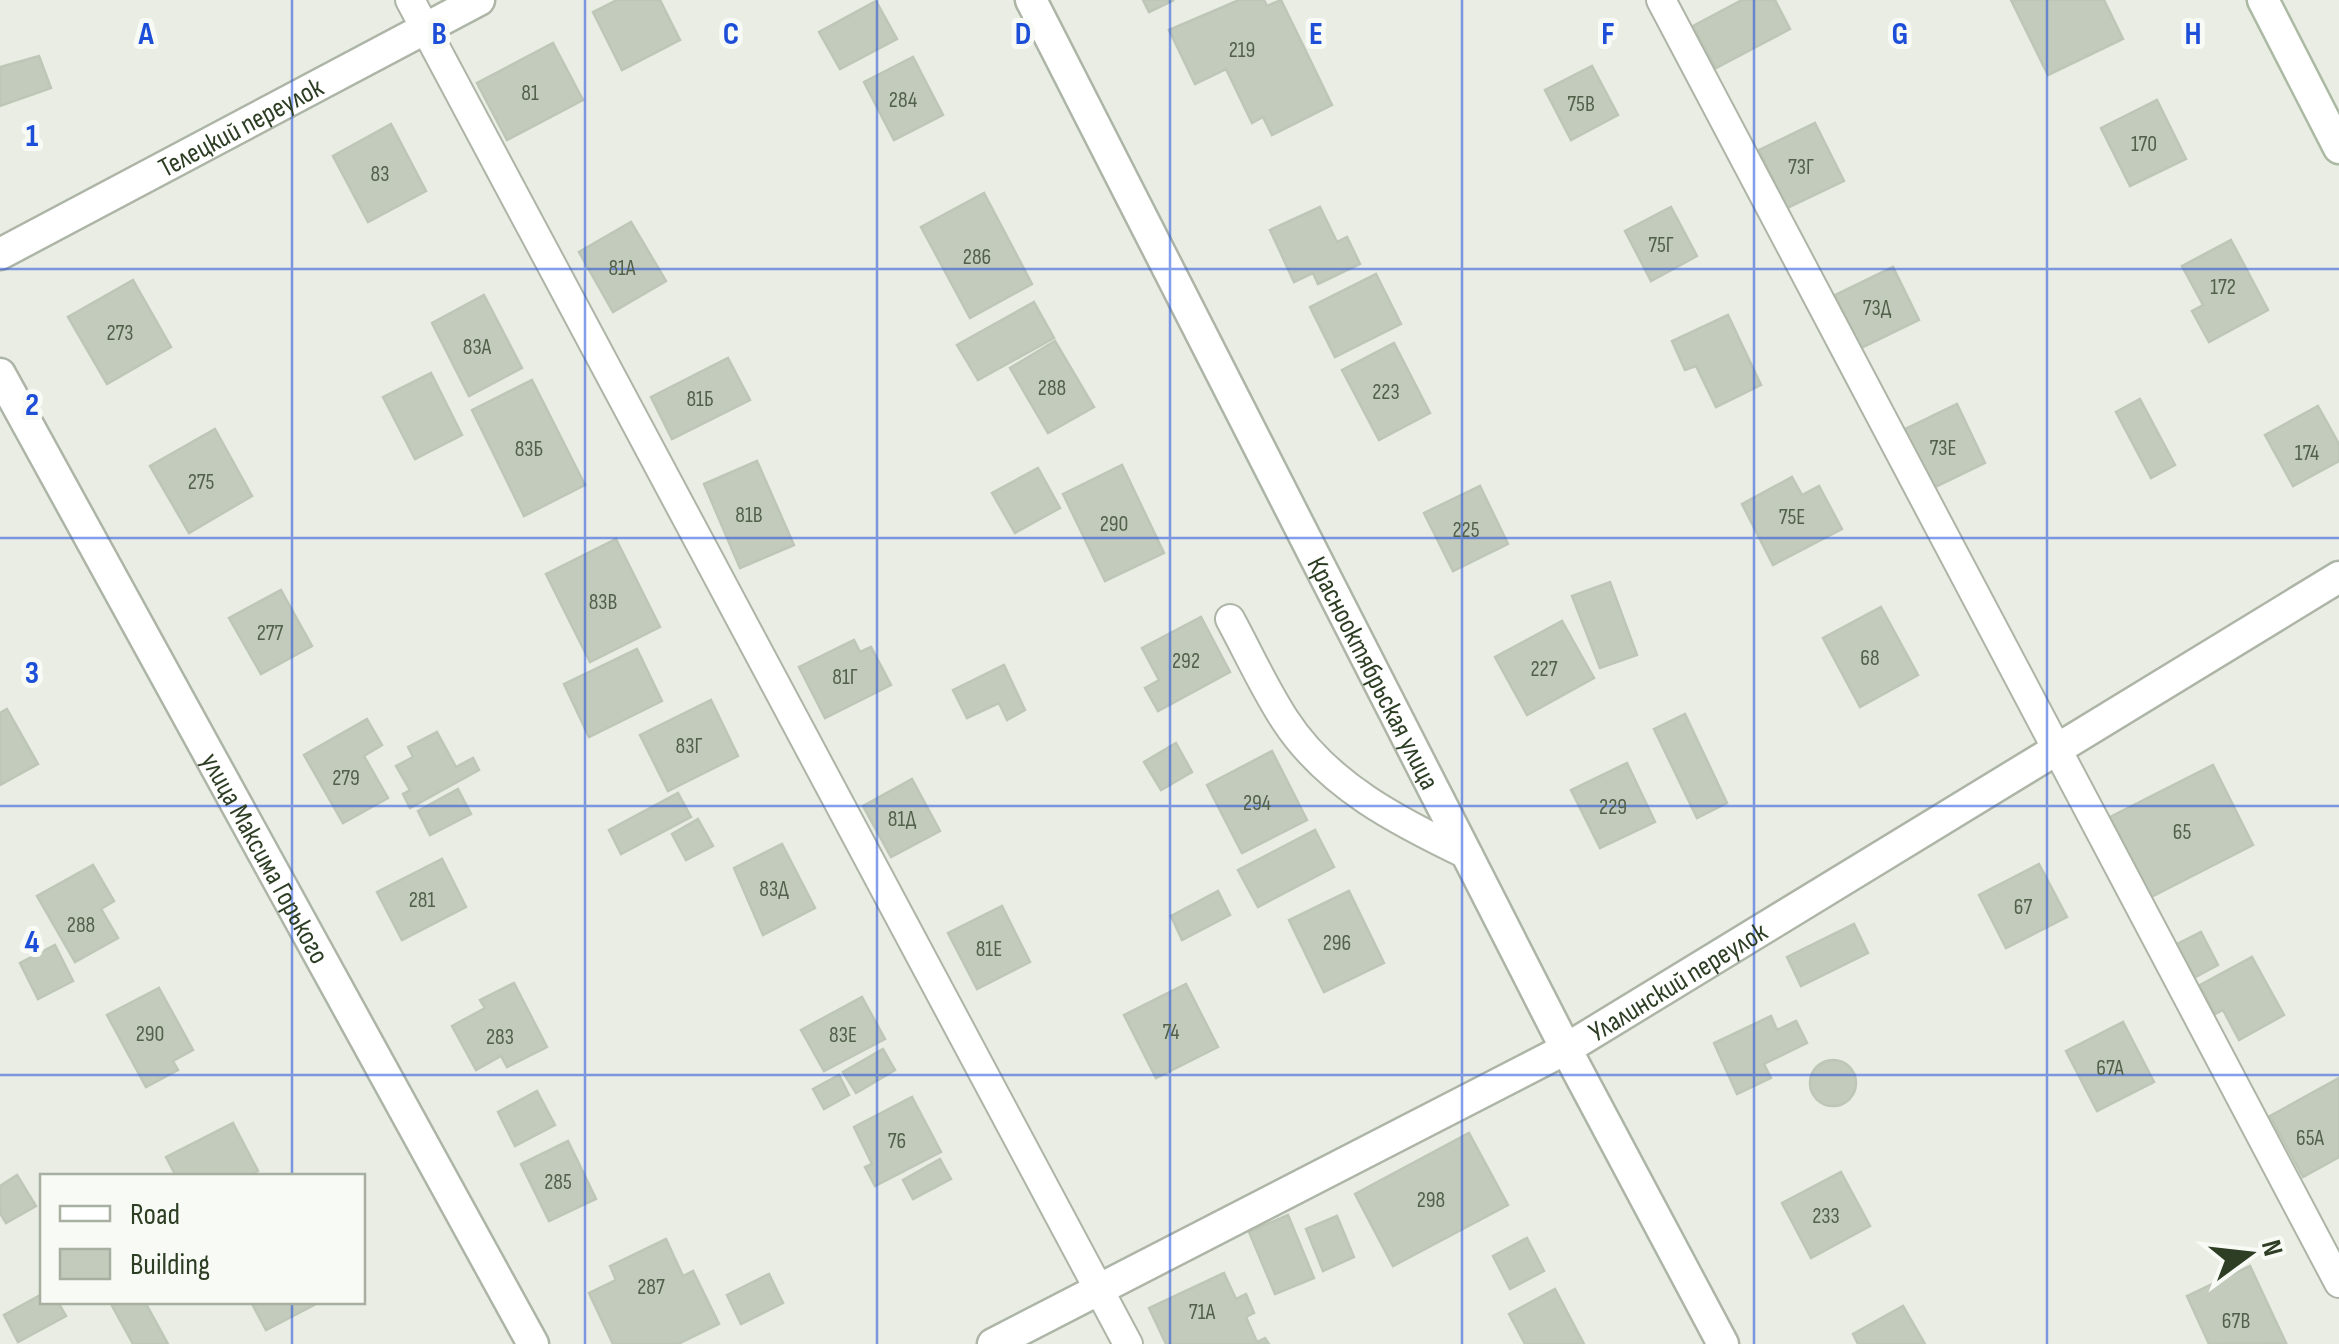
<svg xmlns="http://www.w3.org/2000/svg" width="2339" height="1344" viewBox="0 0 2339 1344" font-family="'Sofia Sans Condensed',sans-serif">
<rect width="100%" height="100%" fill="#e9ede4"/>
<g fill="#c3cbbd" stroke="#bec7b7" stroke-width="2.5">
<path d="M617,0h43l20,40 -58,30 -29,-58z"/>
<path d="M1143,0h31l-25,12z"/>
<path d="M1239,0h25l3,6 14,-6 51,105 -60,30 -9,-18 -11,6 -26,-54 -31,15 -26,-54z"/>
<path d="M1742,0h33l15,29 -74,39 -23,-42z"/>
<path d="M2011,0h93l19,39 -75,36z"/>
<path d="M876,1l21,38 -57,30 -21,-37z"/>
<path d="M553,43l30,57 -76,40 -30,-57z"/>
<path d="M39,56l12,32 -51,18v-39z"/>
<path d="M913,57l30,58 -49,25 -30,-58z"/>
<path d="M1592,66l26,49 -47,25 -26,-50z"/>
<path d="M2157,100l29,59 -56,27 -29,-58z"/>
<path d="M1815,123l29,58 -57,27 -28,-58z"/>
<path d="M391,124l35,67 -58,31 -35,-66z"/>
<path d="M984,193l48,91 -62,34 -49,-91z"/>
<path d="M1320,207l17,35 10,-5 13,27 -42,20 -5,-11 -19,9 -24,-52z"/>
<path d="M1671,207l26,49 -46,25 -26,-50z"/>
<path d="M631,222l35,59 -53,31 -34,-60z"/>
<path d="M2231,240l37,70 -59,32 -17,-31 11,-6 -21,-39z"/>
<path d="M1893,267l26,53 -58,28 -26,-53z"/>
<path d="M1376,274l25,50 -66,33 -25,-50z"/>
<path d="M133,280l38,67 -64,37 -39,-67z"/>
<path d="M484,295l38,73 -53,28 -37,-73z"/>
<path d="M1034,302l20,36 -76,42 -21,-35z"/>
<path d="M1728,315l33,70 -45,22 -20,-41 -11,4 -13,-29z"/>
<path d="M1055,341l39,66 -46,26 -38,-65z"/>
<path d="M1394,343l36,70 -51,27 -37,-70z"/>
<path d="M728,358l22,42 -78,39 -21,-42z"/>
<path d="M431,373l31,62 -47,24 -32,-62z"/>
<path d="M532,380l53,105 -61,31 -52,-106z"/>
<path d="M2140,399l35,66 -24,13 -35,-66z"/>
<path d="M1957,404l28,59 -56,27 -28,-59z"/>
<path d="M2318,406l21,38v17l-46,25 -28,-51z"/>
<path d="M215,429l37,67 -63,37 -39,-67z"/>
<path d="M757,461l37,84 -54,23 -36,-84z"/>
<path d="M1122,465l42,88 -59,28 -42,-87z"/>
<path d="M1038,468l22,40 -45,25 -23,-40z"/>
<path d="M1792,477l10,18 17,-9 23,43 -69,36 -31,-61z"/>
<path d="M1480,486l28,58 -55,27 -29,-58z"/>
<path d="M616,539l44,88 -70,35 -44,-88z"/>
<path d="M1610,582l27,73 -37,13 -28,-72z"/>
<path d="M281,590l31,56 -51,28 -32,-56z"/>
<path d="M1881,607l37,68 -58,32 -37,-69z"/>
<path d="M1201,617l29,55 -72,39 -13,-23 14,-8 -17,-32z"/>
<path d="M1562,621l32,57 -67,37 -32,-58z"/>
<path d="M854,640l6,12 11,-5 20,38 -66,33 -26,-51z"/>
<path d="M637,649l25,52 -73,36 -25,-53z"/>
<path d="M1004,665l21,45 -18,10 -8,-17 -32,15 -14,-28z"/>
<path d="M711,700l27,56 -70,35 -28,-56z"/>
<path d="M7,709l31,55 -38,21v-72z"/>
<path d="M1685,714l42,89 -30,15 -43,-89z"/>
<path d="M367,719l15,26 -18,11 24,42 -45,25 -39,-68z"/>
<path d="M437,732l19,35 17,-9 6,12 -69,38 -7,-14 7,-4 -14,-24 17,-9 -5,-10z"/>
<path d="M1176,743l16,29 -31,18 -17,-28z"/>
<path d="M1272,751l35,69 -65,33 -35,-68z"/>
<path d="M1627,763l28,59 -55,26 -29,-58z"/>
<path d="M2213,765l40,80 -102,52 -41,-80z"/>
<path d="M912,779l28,52 -49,26 -28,-51z"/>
<path d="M458,789l13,25 -41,21 -12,-24z"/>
<path d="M678,793l13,24 -70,37 -12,-24z"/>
<path d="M698,819l15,27 -27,14 -14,-26z"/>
<path d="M1315,830l19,37 -76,40 -20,-37z"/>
<path d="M782,844l33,64 -52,27 -29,-67z"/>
<path d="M442,859l24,48 -64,33 -25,-48z"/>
<path d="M2039,864l28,53 -61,31 -27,-53z"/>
<path d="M93,865l21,36 -13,8 17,29 -43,24 -38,-66z"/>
<path d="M1218,891l12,24 -48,25 -11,-24z"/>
<path d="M1349,891l35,72 -60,29 -35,-72z"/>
<path d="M1002,906l28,56 -53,27 -29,-56z"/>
<path d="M1854,924l14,29 -67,33 -14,-29z"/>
<path d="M2201,932l17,33 -30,16 -17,-34z"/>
<path d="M55,945l18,36 -35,18 -18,-36z"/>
<path d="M2252,957l32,58 -45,25 -16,-30 -8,4 -15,-29z"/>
<path d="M514,983l33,64 -40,20 -6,-11 -25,14 -24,-44 33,-18 -5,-8z"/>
<path d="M1186,984l32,63 -62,31 -32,-63z"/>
<path d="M159,988l34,62 -20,11 5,9 -32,17 -39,-72z"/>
<path d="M862,997l23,42 -61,32 -23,-41z"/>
<path d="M1771,1016l6,14 19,-9 11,22 -43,21 7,14 -34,16 -23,-51z"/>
<path d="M2123,1022l31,60 -57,29 -31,-60z"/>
<path d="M883,1049l12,21 -39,23 -13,-21z"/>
<circle cx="1833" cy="1083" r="23"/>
<path d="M839,1075l10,20 -25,14 -11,-20z"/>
<path d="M2339,1078v79l-36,20 -33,-61z"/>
<path d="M537,1091l18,34 -40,21 -17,-34z"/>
<path d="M912,1097l29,55 -66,34 -10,-19 7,-3 -18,-37z"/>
<path d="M233,1123l25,48 -11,5h-71l-10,-19z"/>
<path d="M1469,1133l39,72 -115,61 -38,-72z"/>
<path d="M568,1141l28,58 -47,22 -28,-57z"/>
<path d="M940,1159l11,20 -38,20 -10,-19z"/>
<path d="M1841,1172l29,54 -59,32 -29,-55z"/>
<path d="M17,1175l19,31 -30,17 -6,-10v-27z"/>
<path d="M1288,1215l26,63 -39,16 -26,-62z"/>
<path d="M1337,1216l17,41 -31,14 -17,-42z"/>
<path d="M1527,1238l17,33 -34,18 -17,-33z"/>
<path d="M666,1239l17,37 10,-5 26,53 -41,20h-65l-24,-51 27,-13 -6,-14z"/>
<path d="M2250,1266l36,77 -77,1 -22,-48z"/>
<path d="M1224,1273l12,26 10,-5 8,19 -8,4 11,25 8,-4 4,6h-103l-17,-36z"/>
<path d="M769,1274l14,29 -42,21 -14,-29z"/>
<path d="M1555,1289l29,55h-59l-16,-30z"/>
<path d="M42,1294v8h16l8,14 -48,26 -14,-27z"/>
<path d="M110,1302h35l23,42h-35z"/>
<path d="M251,1302h69l-54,28z"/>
<path d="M1903,1306l22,38h-67l-5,-10z"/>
</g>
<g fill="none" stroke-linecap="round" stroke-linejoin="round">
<defs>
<g id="service">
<path d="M410,0l718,1344"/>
<path d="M1661,0l678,1283"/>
<path d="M1230,619c18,33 34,69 55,101 43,66 114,102 183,135"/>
</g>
<g id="minor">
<path id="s1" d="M1031,0l535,1049 157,295"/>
<path id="s2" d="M0,254l479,-254"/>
<path id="s3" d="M0,374l533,970"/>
<path id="s4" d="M993,1344l573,-295 773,-472"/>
</g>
<path id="secondary" d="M2263,0l76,148"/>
</defs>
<use href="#service" stroke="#adb5a7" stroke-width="32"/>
<use href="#minor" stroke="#adb5a7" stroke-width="35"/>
<use href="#secondary" stroke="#acb9a3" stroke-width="35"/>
<use href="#service" stroke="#fff" stroke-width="28"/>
<use href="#minor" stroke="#fff" stroke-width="30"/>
<use href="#secondary" stroke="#fff" stroke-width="30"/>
</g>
<path fill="none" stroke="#1d4ed8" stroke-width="2.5" stroke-opacity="0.55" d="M292,0v1176M585,0v1344M877,0v1344M1170,0v1344M1462,0v1344M1754,0v1344M2047,0v1344M0,269h2339M0,538h2339M0,806h2339M0,1075h2339M292,1302v42"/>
<g text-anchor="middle" stroke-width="10" stroke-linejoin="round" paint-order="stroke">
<g font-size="22" fill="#52614a">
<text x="1242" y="57">219</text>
<text x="530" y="100">81</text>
<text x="903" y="107">284</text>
<text x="1581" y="111">75В</text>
<text x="2144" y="151">170</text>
<text x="1801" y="174">73Г</text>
<text x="380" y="181">83</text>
<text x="1661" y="252">75Г</text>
<text x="977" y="264">286</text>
<text x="622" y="275">81А</text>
<text x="2223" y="294">172</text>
<text x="1877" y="315">73Д</text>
<text x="120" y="340">273</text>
<text x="477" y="354">83А</text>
<text x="1052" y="395">288</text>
<text x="1386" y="399">223</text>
<text x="700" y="406">81Б</text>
<text x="1943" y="455">73Е</text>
<text x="529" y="456">83Б</text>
<text x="2307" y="460">174</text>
<text x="201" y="489">275</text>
<text x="749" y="522">81В</text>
<text x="1792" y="524">75Е</text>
<text x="1114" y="531">290</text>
<text x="1466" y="537">225</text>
<text x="603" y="609">83В</text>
<text x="270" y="640">277</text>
<text x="1870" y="665">68</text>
<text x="1186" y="668">292</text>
<text x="1544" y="676">227</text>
<text x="845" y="684">81Г</text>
<text x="689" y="753">83Г</text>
<text x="346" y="785">279</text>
<text x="1257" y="810">294</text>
<text x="1613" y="814">229</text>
<text x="902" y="826">81Д</text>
<text x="2182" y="839">65</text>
<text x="774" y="896">83Д</text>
<text x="422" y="907">281</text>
<text x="2023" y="914">67</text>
<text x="81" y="932">288</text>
<text x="1337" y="950">296</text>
<text x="989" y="956">81Е</text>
<text x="1171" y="1039">74</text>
<text x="150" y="1041">290</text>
<text x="843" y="1042">83Е</text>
<text x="500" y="1044">283</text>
<text x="2110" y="1075">67А</text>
<text x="2310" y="1145">65А</text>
<text x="897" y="1148">76</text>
<text x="558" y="1189">285</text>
<text x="1431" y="1207">298</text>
<text x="1826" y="1223">233</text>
<text x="651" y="1294">287</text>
<text x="1202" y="1319">71А</text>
<text x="2236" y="1328">67В</text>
</g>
<g font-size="28" fill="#2d3e24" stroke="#f8faf5">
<text dy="10" stroke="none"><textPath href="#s2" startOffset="272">Телецкий переулок</textPath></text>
<text dy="10" stroke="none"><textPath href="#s1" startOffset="755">Краснооктябрьская улица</textPath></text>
<text dy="10" stroke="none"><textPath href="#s3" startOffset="552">улица Максима Горького</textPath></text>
<text dy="10" stroke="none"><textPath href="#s4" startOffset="775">Улалинский переулок</textPath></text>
</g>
</g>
<g font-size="32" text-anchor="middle" font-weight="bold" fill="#1d4ed8" stroke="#f8faf5" stroke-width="10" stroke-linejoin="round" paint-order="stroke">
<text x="146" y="44">A</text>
<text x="439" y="44">B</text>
<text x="731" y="44">C</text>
<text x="1023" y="44">D</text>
<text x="1316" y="44">E</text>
<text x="1608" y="44">F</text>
<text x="1900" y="44">G</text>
<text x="2193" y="44">H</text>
<text x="32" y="146">1</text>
<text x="32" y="415">2</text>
<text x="32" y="683">3</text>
<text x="32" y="952">4</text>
</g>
<rect x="40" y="1174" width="325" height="130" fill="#f8faf5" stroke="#a7afa1" stroke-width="2.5"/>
<rect x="60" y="1206" width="50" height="15" fill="#ffffff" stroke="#a7afa1" stroke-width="2.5"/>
<text x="130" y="1224" font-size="30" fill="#2d3e24">Road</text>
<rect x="60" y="1249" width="50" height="30" fill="#c3cbbd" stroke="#a7afa1" stroke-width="2.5"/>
<text x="130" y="1274" font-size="30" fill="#2d3e24">Building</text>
<g transform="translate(2249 1254) rotate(75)" stroke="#f8faf5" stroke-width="8" paint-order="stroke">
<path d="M0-8L18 38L0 25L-18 38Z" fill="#2d3e24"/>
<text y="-15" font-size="28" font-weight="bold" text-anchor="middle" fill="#2d3e24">N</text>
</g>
</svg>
